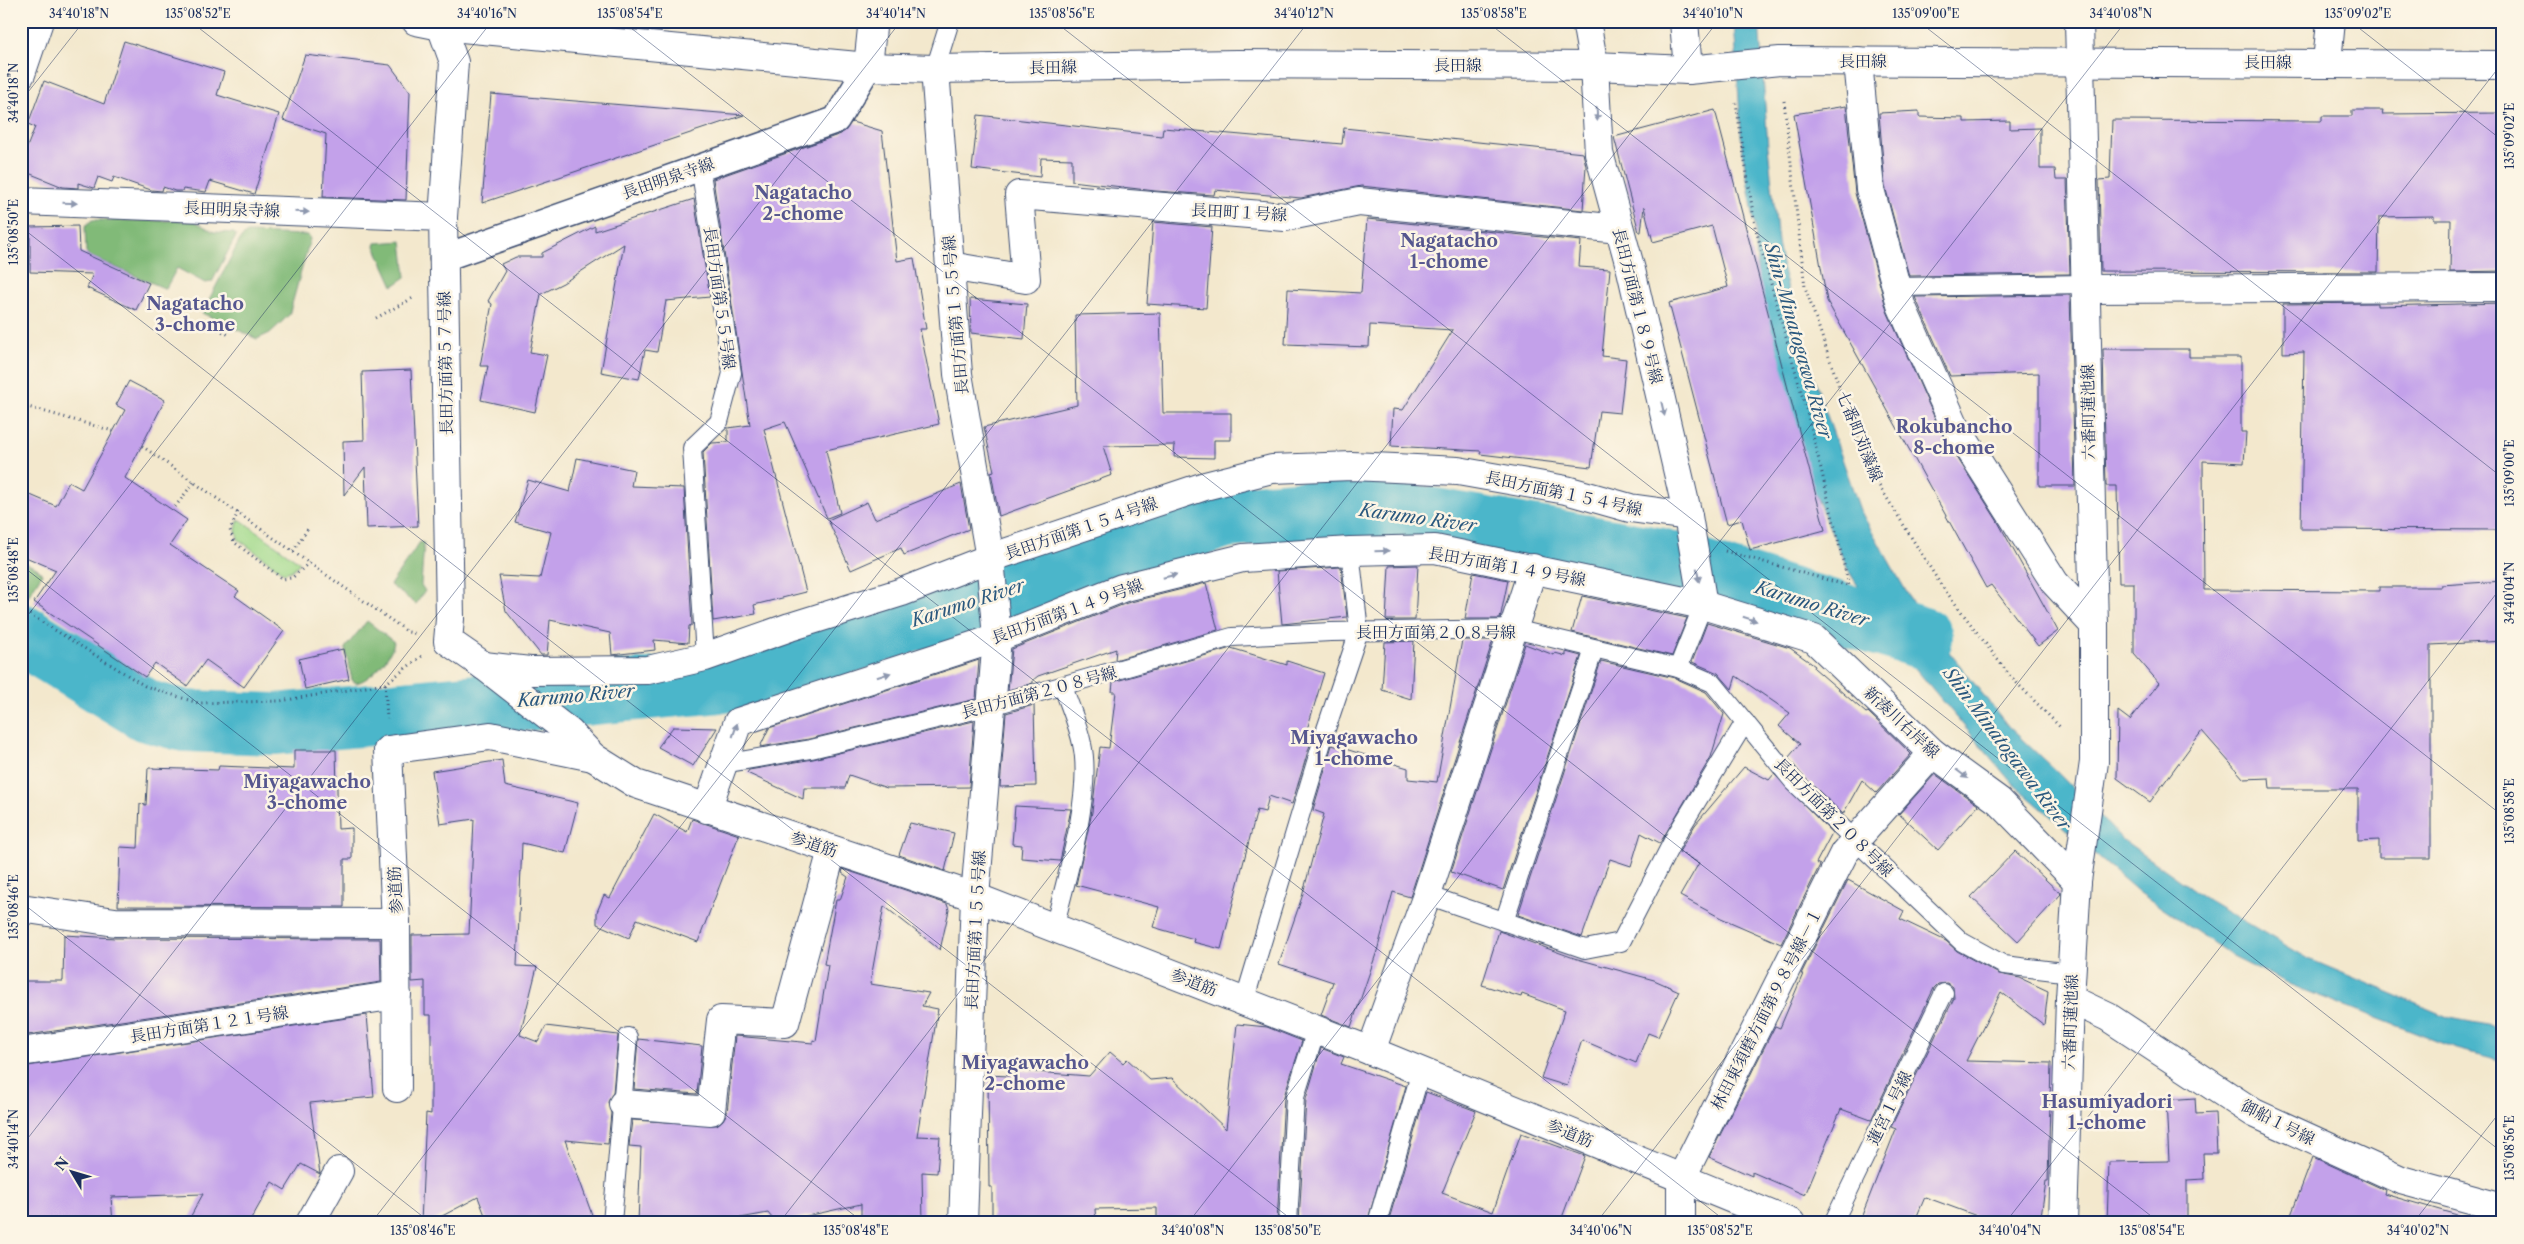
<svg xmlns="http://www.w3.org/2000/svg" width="2524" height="1244" viewBox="0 0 2524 1244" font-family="'Libre Caslon Text','Noto Serif JP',serif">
<rect width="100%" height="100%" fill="#fcf5e5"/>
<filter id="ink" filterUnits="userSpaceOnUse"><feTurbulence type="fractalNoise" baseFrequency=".02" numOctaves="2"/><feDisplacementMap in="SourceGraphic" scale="10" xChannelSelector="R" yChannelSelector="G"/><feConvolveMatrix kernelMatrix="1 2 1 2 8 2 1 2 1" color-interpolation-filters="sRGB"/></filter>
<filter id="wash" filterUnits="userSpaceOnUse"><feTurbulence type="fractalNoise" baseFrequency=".0096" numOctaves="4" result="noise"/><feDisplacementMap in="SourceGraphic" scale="20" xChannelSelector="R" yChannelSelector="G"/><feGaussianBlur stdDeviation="1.12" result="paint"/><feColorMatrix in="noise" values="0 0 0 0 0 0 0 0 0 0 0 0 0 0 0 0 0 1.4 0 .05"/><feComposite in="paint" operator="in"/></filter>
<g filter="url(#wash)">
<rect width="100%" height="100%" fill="#f3e8cd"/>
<path fill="#a2da8c" stroke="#5e8475" d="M241,520l58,42v2l-8,7 -7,2 -46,-34 -2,-9 2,-9z"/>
<g fill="#81ba78" stroke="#4e746b">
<path d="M92,220l102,1 20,11 20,1 2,3 -24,46 -7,1 -28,-15 -11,20h-2l-75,-32 -3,-4 -1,-26z"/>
<path d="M247,233l61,2 2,4 -21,76 -19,18 -13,6 -55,-26 39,-75z"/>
<path d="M402,241l4,36 -13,9 -18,-40 1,-3z"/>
<path d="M420,542l4,1 -3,42 4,6 -9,13 -26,-19z"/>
<path d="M21,561l16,7 5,6 -15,24 -6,2z"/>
<path d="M367,621l27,21c-3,15 -23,38 -38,41l-4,-3 -7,-32z"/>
</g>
<path fill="#4cb6ca" stroke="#347294" d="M1734,21h25l9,126 10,95 5,28 24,88 53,152 59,104 89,112 52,49 62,64 86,61 101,59 141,59 53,10v33l-46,-12 -166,-64 -60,-30 -91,-62 -128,-110 -119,-141 -45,-72 -57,-132 -33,-149 -3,-63 -13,-77z"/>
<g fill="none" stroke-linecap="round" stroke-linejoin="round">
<path stroke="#4cb6ca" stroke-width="62" d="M21,634l126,77 38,10 90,3 458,-43 492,-164 142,-10 290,51 265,80"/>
</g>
<g id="blocks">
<g fill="#c3a1ea">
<path d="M124,41l100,31 -7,23 62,19 -25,80 -44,-13 -4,11 -23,-3 -1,2h-7l-12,-4 -1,4 -11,-1 -37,-13 -2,5 -14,-5 -4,11 -16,-5v5l-15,-1 -42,-17v-8l14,-35 -7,-3 16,-43 60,23z"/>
<path d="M305,55l85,10 20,27 -4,108 -83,-3 3,-63 -43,-14z"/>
<path d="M491,94l253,21 -262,88z"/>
<path d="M1846,106l9,87 32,118 54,121 57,90 60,109 -20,15 -47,-61 -5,3 -159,-287 -33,-187z"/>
<path d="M1715,110l110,420 -75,20 -8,-30 -15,4 -58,-221 59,-16 -16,-61 -59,16 -9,-35 -3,25h-2l-25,-95z"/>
<path d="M2352,110h31l-1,4 121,-1v158l-53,1 1,-52h-17v-4l-55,1 -1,55 -277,-1 -2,-91 11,-1 2,-59 210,1v-5h30z"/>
<path d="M1919,111v6l45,1v4l46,-1v8l30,-1v41h15l1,11h11l3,94 -161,2 -24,-90 -6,-73z"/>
<path d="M978,115l184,21 1,-8 179,16 2,-16 239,25 3,13 -3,44 -222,-24 -60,12 -86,-8 -1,5 -59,-4 -83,-10v-22l-31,-1 -1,19 -68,-8z"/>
<path d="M852,122l30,9 15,130 17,-3 12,71h-6l19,95 -113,26 14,63 -13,5 -42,-96 -21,7 42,163 -52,13 2,9 -43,7 -10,-169 9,-9 16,-1v-14l22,-3 -37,-246 128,-45z"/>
<path d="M694,199l16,98 -44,4 -9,51 -12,-2 -6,29 -38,-7 23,-128 -61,39 -22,11 -11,58 17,3 -12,57 -54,-12 7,-34h-8l12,-62 -4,-3 17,-30 -4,-7 15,-7h26v-4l53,-27v5z"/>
<path d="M1367,219l214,22 -2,26 31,2 -8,87 24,3 -6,54 -21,-2 -8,56 -111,-13 1,-3 -90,-5 2,-37 10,1 50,-80 -83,-5 -1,22 -84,-3 3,-55 73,4z"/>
<path d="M1153,222l59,5 -6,81 -59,-4z"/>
<path d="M78,226l1,25 70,32 -13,27 -49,-22 6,-14 -63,-2v-45z"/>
<path d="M2070,295l5,191h-36v-113l-89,3 -35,-79z"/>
<path d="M970,299l57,5 -3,35 -53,-6z"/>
<path d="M2377,303v3l126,-3v227l-202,-1 3,-177 -21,1v-49z"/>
<path d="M1160,313l3,100h68v27h-17v18l-40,-1 1,-12 -72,1 9,29 -113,41 -8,-44 3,-1 -10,-44 93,-22 -2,-90z"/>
<path d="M2103,349h86v8h52v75h5l-2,31 -41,-2 1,129 175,1v-4h62v-2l62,-4v60l-72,4v213h-52v-18l-21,1v-52h-88l-1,-11 -25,1 -42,-48 -52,71 -33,-24 1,-67 12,9 29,-37 -25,-29v-71h-15l-2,-97h-11z"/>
<path d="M411,370l7,156 -51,2 -2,-61 -21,28 -1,-54 21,-1 -2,-68z"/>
<path d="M129,381l36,19 -40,78 62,42 -17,25 69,46 -4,5 49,35 -40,56 -38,-27 -19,26 -32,-23 -10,14 -111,-75 22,-32 -35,-15v-64l35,15 13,-24 13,7 43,-79 -9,-5z"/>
<path d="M577,458l57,12 -3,16 53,2 8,137 -3,1 -1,17 -34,-3 1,10 -43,5 -2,-22 -60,-13 -3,35h-6l-35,-44 -7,-35 41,2 11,-46 -36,-10 13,-42 42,12z"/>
<path d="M961,484l8,45 -65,26 -3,-7 -50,22 -23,-50 39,-18 8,17z"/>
<path d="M1418,565l-3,55h-29l3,-54z"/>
<path d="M1341,567l6,50 -65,7 -5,-53z"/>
<path d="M1473,573l35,7 -8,39h-35z"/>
<path d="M1206,583l12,47 -103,30 1,-11 -78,27 -5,4v3l-25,7 4,-41 115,-46z"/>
<path d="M1582,596l105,22 -15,38 -100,-24z"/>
<path d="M1707,623l83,25 25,18 -1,2 52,45 2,-1 43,42 -35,39 -14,-13 -19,34 -42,-40 -13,-16 12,-14 -21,-18 11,-13 -54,-37 -4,13 -14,-16 -26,-11z"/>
<path d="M1462,640h31l-83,257 -17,-5 -16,59 -26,76 -30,-12 12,-33 -54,-18 23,-67 22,-83 -11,-4 19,-65 76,23v11l29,3z"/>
<path d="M1414,641l-3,58 -29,-9 3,-48z"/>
<path d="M1525,644l29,11 1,-2 11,3v-4l15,4 -78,234 -52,-18z"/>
<path d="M1231,648l56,17v-4l37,12 -19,63 7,2 -20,66 -23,-8 -4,16 -8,-2 -36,139 -28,-7 1,-3 -41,-12 6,-20 -83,-22 16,-73 8,-65 9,1 7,-56h-4l1,-10z"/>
<path d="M343,649l6,30 -44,10 -6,-30z"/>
<path d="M979,660l-3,39 -167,40 -49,8 9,-19z"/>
<path d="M1601,661l74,17 31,14 18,22 -13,43 -51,86 -19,-10 -10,33 -21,-7 -28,78 -64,-22z"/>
<path d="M1034,705l2,81 -36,1 6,-74z"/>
<path d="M974,721l-5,66 -82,1 -38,-13 -4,13h-41l-1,11 -56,-26 2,-3 64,-11z"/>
<path d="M673,727l44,1 -24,38 -35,-19z"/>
<path d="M294,750h42l2,79 14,-1v31h-8v48l-226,-1 2,-59 18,1 2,-44 6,1 2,-37 70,2 1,-4 75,3z"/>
<path d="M502,760l3,26 73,17 -13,50 -43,-10 -5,123 20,1 -17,68 18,7 8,-16 72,9 -5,58 -5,9 3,11 -3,31 -43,-4 30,83h-107l-10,-26 -49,26h-8l5,-110 5,1v-99h-6v-34l-13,1v-47l57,-1 5,-115 -34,5 -8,-53z"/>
<path d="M1744,767l25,13 5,-6 58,59 -16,30 4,2 -39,79 -60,-26 -41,-22 19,-33 -20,-11 16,-27z"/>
<path d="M1935,774l43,31 -40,45 -39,-36z"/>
<path d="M1015,806l56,3 -11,52 -39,-3 1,-13 -10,-1z"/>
<path d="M654,814l33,18 5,-13 47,16 -41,107 -61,-23 -8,19 -32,-14v-12l7,-17 6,3z"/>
<path d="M910,823l44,10 -9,38 -46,-16z"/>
<path d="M2015,851l46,43 -43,47 -47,-44z"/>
<path d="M843,869l104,35 2,6 -9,40 -56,-44 -14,78 59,9 -7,13 16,3 -21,127 23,1 -3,36 -15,-1 1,51h-62v-19l-85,19 -8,-10 -55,10h-75l3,-76 -12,-1 3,-26 85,5 6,-5 4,-7 8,-77 78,7v-3l3,1 12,-76 -4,-1 12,-64h4l8,-23 -6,-4z"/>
<path d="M1848,880l56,31 -4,8 46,22 11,10 42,23 21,4 28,13 -4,34 -43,-33 -35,69 85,2 -3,118h-2l-6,42h-44l-71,-26 -11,26h-55l37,-94 -5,-2 63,-129 -1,-11 -5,-4 -10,1 -4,4 -63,132 -30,-11 -36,86 -53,-23v4l-43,-19 66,-131 5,2 23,-54h-2z"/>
<path d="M1499,931l75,27 80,22 25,11 -21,46 -10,-4 -12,30 -54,-23 -15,46 -26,-8 24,-68 -43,-16 -1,3 -39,-12z"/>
<path d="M64,935l51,3 265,1 1,43 -360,54v-55h42z"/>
<path d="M367,1015l7,82 -64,6 10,71 -19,-10 -16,26 -13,-8 -23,41h-62l16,-29 -92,3 2,26h-92v-104h3l-3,-52z"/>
<path d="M1237,1024l30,3 35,14 -18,55 -7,127h-120v-15l-62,1 1,14h-104v-36h-3l-1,-112 21,1v-6l80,6 21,-24 13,11 4,-4 23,21 22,-2 54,51z"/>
<path d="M638,1039l64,7 -5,48 -63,-5z"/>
<path d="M1321,1048l23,9 -3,7 65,22 -39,137h-68l7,-124z"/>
<path d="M1426,1092l50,19 -34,82 51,19 28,-79 64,23 -25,67h-172z"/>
<path d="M2195,1098l1,16 19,-1 2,40h-14l1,26 -17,1v43h-80l2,-61 60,-1 -3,-61z"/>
<path d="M2313,1157l72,33 -1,4 73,21 -1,8h-168z"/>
</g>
</g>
</g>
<g filter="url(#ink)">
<use href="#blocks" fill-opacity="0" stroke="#3b4b6f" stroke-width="1"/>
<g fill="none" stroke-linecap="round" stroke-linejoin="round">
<defs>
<g id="service">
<path d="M935,69l15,-48"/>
<path d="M700,166l32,207 -13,49 -27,26 13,209"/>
<path d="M1896,287l190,-3"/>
<path d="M1678,668l25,-63"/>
<path d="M723,764l88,-15 180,-43 241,-69 99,-5 183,-3 164,39 35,15 80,98 169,161 42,23 68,8"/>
<path d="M1427,895l158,54 36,-7 54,-105 70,-115"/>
<path d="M1504,922l90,-273"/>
<path d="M1054,928c12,-50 39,-135 28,-184 -4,-20 -13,-39 -19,-58"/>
<path d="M1244,1002l82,-273 33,-98 -9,-80"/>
<path d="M612,1223l16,-186"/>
<path d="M1288,1223l7,-126 21,-67"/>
<path d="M1377,1223l44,-152"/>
<path d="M1833,1223l111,-230"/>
</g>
<path id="pedestrian" d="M443,258l393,-138 32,-53"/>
<g id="minor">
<path d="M441,21v5l13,36 -11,155 7,402 -2,22 36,25 85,66 24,25 43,27 339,113 396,154 420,172"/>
<path d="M1586,21l8,45 5,87 32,117 57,246 15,89"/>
<path d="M1858,61l12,128 31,116 53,119 101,159 39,42"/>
<path d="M2327,62l4,-41"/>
<path d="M868,67l4,-39 -1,-7"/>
<path d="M935,69l23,305 32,184 7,80 -22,259 -12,326"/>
<path d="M21,74l18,-53"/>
<path d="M21,201l422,16"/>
<path d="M950,266l76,13 -7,-84 266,22 74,-15 260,27"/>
<path d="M2086,289l417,-2"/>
<path d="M484,666l46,5 118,-1 57,-13 85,-30 112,-35 88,-34 215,-72 67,-17 80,-3 106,5 108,19 64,18 58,8"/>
<path d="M707,809l31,-87 259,-84 125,-50 121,-30 107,-7 85,-2 268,56 111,34 119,114 66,48 78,80"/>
<path d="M21,908l94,14 281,1 -8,-173 102,-14 103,21"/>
<path d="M396,923l1,165"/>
<path d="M1371,1051l56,-156 106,-327"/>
<path d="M21,1052l376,-57"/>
<path d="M623,1104l88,7 10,-91 64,3 47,-173"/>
<path d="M310,1223l29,-52"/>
<path d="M1681,1223v-44l163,-326 89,-100"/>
<path d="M2063,1223l7,-224 7,-118 17,-119v-137l-15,-604"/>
</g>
<g id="tertiary">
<path d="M416,21l25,5 427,41 67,2 302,-5 357,2 94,4 92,-9 723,4"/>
<path d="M1684,21l4,49"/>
<path d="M2070,999l38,18 146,96 147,67 102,28"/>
</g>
</defs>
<use href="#service" stroke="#3b4b6f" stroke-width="20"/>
<use href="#pedestrian" stroke="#3b4b6f" stroke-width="29"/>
<use href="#minor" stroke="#3b4b6f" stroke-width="30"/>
<use href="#tertiary" stroke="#3b4b6f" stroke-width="30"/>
<g stroke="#3b4b6f" stroke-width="3" stroke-dasharray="1 4" stroke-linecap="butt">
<path d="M1776,21l1,2"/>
<path d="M1812,21l1,7"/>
<path d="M1865,21l1,8"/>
<path d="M1784,101l21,186 36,105 34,87 66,106 70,92 51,52"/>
<path d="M376,318l37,-20"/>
<path d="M200,320l31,16"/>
<path d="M21,405l92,26"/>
<path d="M142,446l266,186 10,2"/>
<path d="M175,507l19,-25"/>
<path d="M238,512l-8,18 4,12 49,37 9,-1 17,-15"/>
<path d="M293,551l16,-24"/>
<path d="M1725,551l124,35 -38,-159 -56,-201 -19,-123"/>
<path d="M21,609l124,77 53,17 82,-2 105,-17 37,-28"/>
<path d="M385,684l2,35"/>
</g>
<use href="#service" stroke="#fff" stroke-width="18"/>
<use href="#pedestrian" stroke="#fff" stroke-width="26"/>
<use href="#minor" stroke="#fff" stroke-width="28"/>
<use href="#tertiary" stroke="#fff" stroke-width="28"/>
</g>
<defs><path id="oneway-solid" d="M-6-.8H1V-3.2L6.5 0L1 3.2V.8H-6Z" transform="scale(1.25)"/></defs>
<g fill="#8d97ae">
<use href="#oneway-solid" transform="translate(1597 114) rotate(87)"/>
<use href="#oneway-solid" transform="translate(70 203) rotate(2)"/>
<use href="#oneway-solid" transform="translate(302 212) rotate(2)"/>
<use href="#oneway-solid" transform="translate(1663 409) rotate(77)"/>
<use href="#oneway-solid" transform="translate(1382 551) rotate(-1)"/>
<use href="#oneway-solid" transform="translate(1698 575) rotate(80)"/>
<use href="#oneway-solid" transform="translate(1170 576) rotate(-14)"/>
<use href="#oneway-solid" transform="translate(1750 619) rotate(17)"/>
<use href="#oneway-solid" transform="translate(884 675) rotate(-18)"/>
<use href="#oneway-solid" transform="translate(735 730) rotate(-71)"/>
<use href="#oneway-solid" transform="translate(1962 774) rotate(37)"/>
</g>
</g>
<path fill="none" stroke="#1b2f5e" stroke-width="1" stroke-opacity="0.45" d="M190,21l1538,1202M622,21l1538,1202M1054,21l1449,1132M1486,21l1017,795M1918,21l585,457M2350,21l153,120M21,101l63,-80M21,227l1275,996M21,565l843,658M21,624l471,-603M21,902l410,321M21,1147l880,-1126M371,1223l938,-1202M779,1223l939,-1202M1188,1223l938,-1202M1596,1223l907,-1161M2005,1223l498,-638M2413,1223l90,-115"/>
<g text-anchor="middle" stroke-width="5" stroke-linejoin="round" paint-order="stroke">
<g font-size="16" fill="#1b2f5e" stroke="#fcf5e5">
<text x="1863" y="67">長田線</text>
<text x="2268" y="68">長田線</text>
<text x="1458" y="71">長田線</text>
<text transform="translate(1053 67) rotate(-1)" y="6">長田線</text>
<text transform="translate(668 178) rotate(-19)" y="6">長田明泉寺線</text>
<text transform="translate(232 209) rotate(2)" y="6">長田明泉寺線</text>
<text transform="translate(1239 212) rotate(3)" y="6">長田町１号線</text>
<text transform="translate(720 298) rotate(82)" y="6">長田方面第５５号線</text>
<text transform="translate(1638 306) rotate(76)" y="6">長田方面第１８９号線</text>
<text transform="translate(955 315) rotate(-95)" y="6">長田方面第１５５号線</text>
<text transform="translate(445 363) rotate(-91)" y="6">長田方面第５７号線</text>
<text transform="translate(2088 412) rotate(-91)" y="6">六番町蓮池線</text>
<text transform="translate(1860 436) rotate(68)" y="6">七番町苅藻線</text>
<text transform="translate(1564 493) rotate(12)" y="6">長田方面第１５４号線</text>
<text transform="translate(1081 528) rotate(-19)" y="6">長田方面第１５４号線</text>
<text transform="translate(1507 566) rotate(10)" y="6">長田方面第１４９号線</text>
<text transform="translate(1067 611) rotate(-20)" y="6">長田方面第１４９号線</text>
<text x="1436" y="638">長田方面第２０８号線</text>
<text transform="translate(1039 692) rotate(-15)" y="6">長田方面第２０８号線</text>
<text transform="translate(1902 722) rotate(43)" y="6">新湊川右岸線</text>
<text transform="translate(1834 817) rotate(45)" y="6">長田方面第２０８号線</text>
<text transform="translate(814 844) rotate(18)" y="6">参道筋</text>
<text transform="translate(395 890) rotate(-93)" y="6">参道筋</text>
<text transform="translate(975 930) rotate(-87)" y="6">長田方面第１５５号線</text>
<text transform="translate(1194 982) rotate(21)" y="6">参道筋</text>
<text transform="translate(1766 1009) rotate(-63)" y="6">林田東須磨方面第９８号線－１</text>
<text transform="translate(2070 1022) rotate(-88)" y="6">六番町蓮池線</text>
<text transform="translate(209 1024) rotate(-9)" y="6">長田方面第１２１号線</text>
<text transform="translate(1889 1108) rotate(-64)" y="6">蓮宮１号線</text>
<text transform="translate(2278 1122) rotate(27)" y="6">御船１号線</text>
<text transform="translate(1570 1133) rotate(22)" y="6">参道筋</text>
</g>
<g font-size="18" font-weight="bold" fill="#56578f" stroke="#fcf5e5">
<text x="803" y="199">Nagatacho<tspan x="803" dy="21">2-chome</tspan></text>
<text x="1449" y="247">Nagatacho<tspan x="1449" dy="21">1-chome</tspan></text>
<text x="195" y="310">Nagatacho<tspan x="195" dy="21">3-chome</tspan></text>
<text x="1954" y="433">Rokubancho<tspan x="1954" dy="21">8-chome</tspan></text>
<text x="1354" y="744">Miyagawacho<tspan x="1354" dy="21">1-chome</tspan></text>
<text x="307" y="788">Miyagawacho<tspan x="307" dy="21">3-chome</tspan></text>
<text x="1025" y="1069">Miyagawacho<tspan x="1025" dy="21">2-chome</tspan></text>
<text x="2107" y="1108">Hasumiyadori<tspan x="2107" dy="21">1-chome</tspan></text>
</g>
<g font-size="18" font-style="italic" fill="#2a587e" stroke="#fcf5e5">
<text transform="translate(1798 341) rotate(74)" y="6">Shin-Minatogawa River</text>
<text transform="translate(1418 518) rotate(8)" y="6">Karumo River</text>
<text transform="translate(968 603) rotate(-18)" y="6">Karumo River</text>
<text transform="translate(1812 604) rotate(17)" y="6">Karumo River</text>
<text transform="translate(576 696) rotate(-5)" y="6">Karumo River</text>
<text transform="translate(2007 749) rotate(53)" y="6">Shin Minatogawa River</text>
</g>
</g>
<rect width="2524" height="1244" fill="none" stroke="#fcf5e5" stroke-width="55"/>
<g transform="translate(72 1172) rotate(308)" stroke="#fcf5e5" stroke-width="4" paint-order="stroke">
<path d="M0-4L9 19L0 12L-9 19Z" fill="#1b2f5e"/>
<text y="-8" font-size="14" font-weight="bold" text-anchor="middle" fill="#1b2f5e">N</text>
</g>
<rect x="28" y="28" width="2468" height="1188" fill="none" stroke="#1b2f5e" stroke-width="2"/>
<g font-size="12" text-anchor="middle" fill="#1b2f5e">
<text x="79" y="18">34°40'18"N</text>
<text x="198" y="18">135°08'52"E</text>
<text x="487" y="18">34°40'16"N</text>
<text x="630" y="18">135°08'54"E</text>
<text x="896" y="18">34°40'14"N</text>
<text x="1062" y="18">135°08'56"E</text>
<text x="1304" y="18">34°40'12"N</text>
<text x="1494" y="18">135°08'58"E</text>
<text x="1713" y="18">34°40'10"N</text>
<text x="1926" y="18">135°09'00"E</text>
<text x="2121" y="18">34°40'08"N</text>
<text x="2358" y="18">135°09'02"E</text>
<text transform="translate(14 93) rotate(-90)" y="4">34°40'18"N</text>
<text transform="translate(2510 136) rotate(-90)" y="4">135°09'02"E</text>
<text transform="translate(14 232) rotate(-90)" y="4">135°08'50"E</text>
<text transform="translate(2510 473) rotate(-90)" y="4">135°09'00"E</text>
<text transform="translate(14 570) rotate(-90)" y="4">135°08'48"E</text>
<text transform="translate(2510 593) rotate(-90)" y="4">34°40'04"N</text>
<text transform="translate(2510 811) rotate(-90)" y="4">135°08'58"E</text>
<text transform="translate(14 907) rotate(-90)" y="4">135°08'46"E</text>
<text transform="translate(14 1139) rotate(-90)" y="4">34°40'14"N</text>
<text transform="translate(2510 1148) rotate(-90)" y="4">135°08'56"E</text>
<text x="423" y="1235">135°08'46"E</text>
<text x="856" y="1235">135°08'48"E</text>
<text x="1193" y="1235">34°40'08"N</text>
<text x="1288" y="1235">135°08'50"E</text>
<text x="1601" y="1235">34°40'06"N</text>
<text x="1720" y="1235">135°08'52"E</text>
<text x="2010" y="1235">34°40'04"N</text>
<text x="2152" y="1235">135°08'54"E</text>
<text x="2418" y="1235">34°40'02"N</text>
</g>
</svg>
